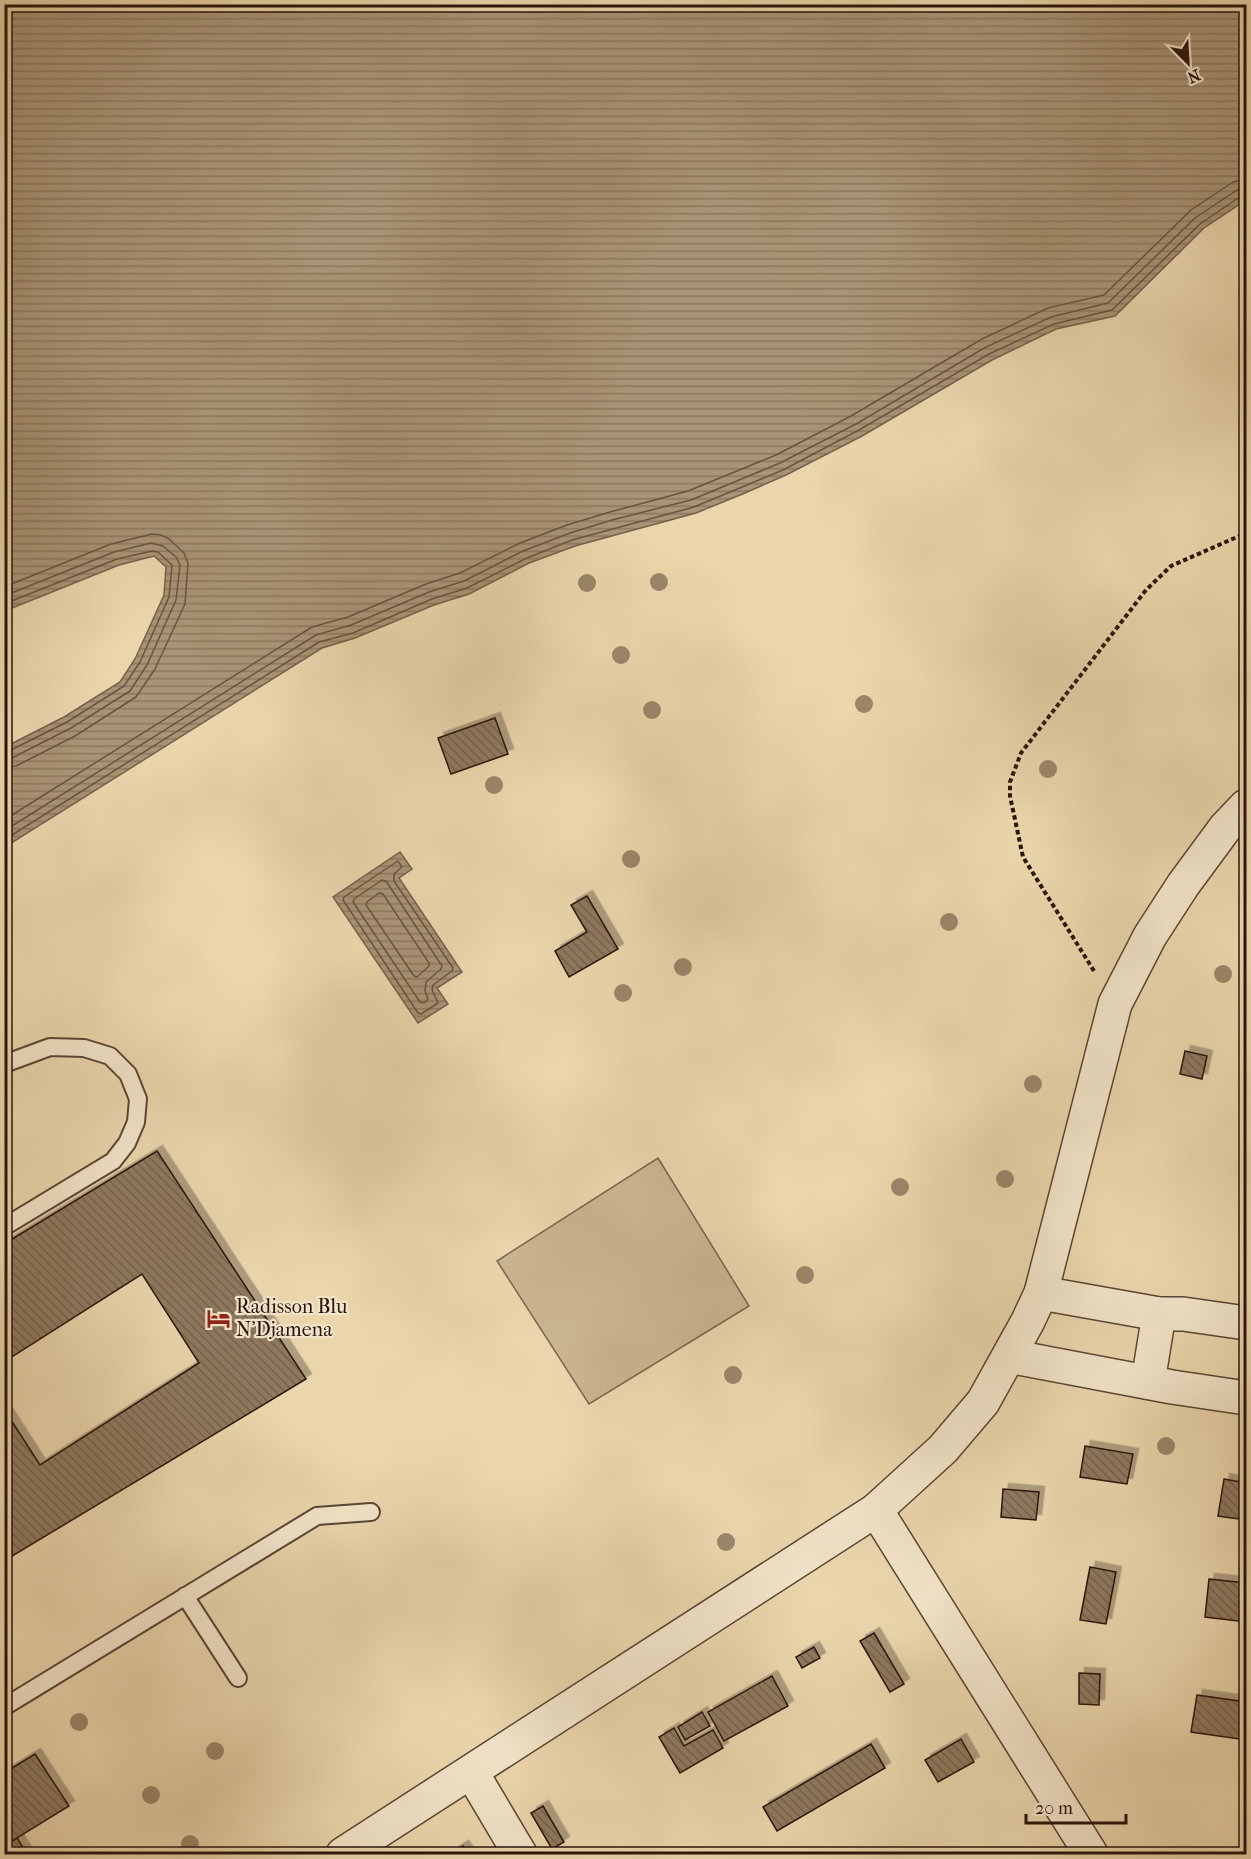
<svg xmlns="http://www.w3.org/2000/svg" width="1251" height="1859" viewBox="0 0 1251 1859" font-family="'IM FELL French Canon',serif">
<defs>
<pattern id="water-rules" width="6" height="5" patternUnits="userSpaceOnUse" patternTransform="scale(1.5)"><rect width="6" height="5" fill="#a99476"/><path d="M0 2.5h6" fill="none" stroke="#8a785f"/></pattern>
<pattern id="building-back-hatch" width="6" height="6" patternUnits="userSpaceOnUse" patternTransform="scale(1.5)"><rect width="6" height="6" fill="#8e795f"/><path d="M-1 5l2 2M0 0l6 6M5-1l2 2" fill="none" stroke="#74624d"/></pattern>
<filter id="shadow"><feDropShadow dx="5.5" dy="-5.5" stdDeviation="0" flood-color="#0004"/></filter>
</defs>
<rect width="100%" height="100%" fill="#ebd6ac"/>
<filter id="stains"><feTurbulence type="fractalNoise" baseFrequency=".00333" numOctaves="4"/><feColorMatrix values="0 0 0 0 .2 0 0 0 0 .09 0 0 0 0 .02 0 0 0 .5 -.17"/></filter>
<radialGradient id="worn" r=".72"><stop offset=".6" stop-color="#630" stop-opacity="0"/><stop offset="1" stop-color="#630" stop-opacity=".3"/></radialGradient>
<path fill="#cab591" stroke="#7a654e" stroke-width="1.5" d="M658,1158l91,148 -160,98 -92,-143z"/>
<g fill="url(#water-rules)" stroke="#76614c" stroke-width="1.5">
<path d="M5,4l1241,1v195l-42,28 -89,88 -59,13 -64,31 -130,76 -76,39 -41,18 -49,20 -121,33 -46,17 -60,31 -35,11 -79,33 -33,10 -317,199v-100l59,-30 56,-35 15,-23 29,-64 2,-28 -12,-11 -35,9 -114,46z"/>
<path d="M400,852l12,17 -13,9 63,94 -25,16 11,16 -30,19 -85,-126z"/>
</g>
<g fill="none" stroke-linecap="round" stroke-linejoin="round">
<g stroke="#695441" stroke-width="1.5">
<path d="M4,587l107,-43 41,-10 9,1 8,4 15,14 4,10 -3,41 -30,65 -19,28 -61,39 -59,30 -12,2"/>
<path d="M4,596l110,-44 37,-9 12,3 13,11 4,8 -4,35 -29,65 -17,26 -59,37 -59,30 -8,1"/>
<path d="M4,604l113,-45 35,-8 6,1 14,13 -3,32 -29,65 -16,24 -57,36 -58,29 -5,1"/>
<path d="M4,820l308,-193 36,-10 78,-33 34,-11 60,-30 47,-18 43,-13 78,-21 88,-36 75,-39 131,-77 66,-31 56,-13 87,-85 42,-28 13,-3"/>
<path d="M4,831l312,-196 35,-10 78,-33 35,-11 59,-30 47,-18 42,-13 79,-20 89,-37 76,-39 130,-77 65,-30 57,-14 87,-85 42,-28 9,-2"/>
<path d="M4,840l315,-198 34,-9 79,-34 35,-11 60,-30 45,-18 122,-33 89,-37 76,-40 130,-76 65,-30 58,-14 88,-86 41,-28 5,-1"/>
<path d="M398,861l4,6 -8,7v7l59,87 -1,3 -19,14 -1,5 6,13 -17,11 -3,-1 -75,-113 1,-3z"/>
<path d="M382,880l4,1 56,85 -1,3 -15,13 -1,9 3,8 -4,4 -4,-1 -67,-100 1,-3z"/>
<path d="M379,893l4,1 46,69v3l-12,11 -3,-1 -48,-71 1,-3z"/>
</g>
</g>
<g fill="url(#building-back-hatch)" stroke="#29150c" stroke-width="1.5" filter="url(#shadow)">
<path d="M495,718l13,36 -57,20 -13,-36z"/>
<path d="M587,896l31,53 -49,28 -14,-26 32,-19 -16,-27z"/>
<path d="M1185,1051l22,5 -5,23 -22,-5z"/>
<path d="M157,1151l149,228 -302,182v-152l36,56 159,-102 -57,-89 -138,88v-118z"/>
<path d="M1085,1446l48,8 -6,30 -47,-7z"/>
<path d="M1224,1479l22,4v37l-28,-4z"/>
<path d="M1003,1489l36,3 -3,28 -35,-3z"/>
<path d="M1090,1567l26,5 -10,52 -26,-4z"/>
<path d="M1209,1579l37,4v39l-41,-5z"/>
<path d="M874,1633l30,51 -14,8 -30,-51z"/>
<path d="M814,1647l6,11 -18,10 -6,-11z"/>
<path d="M1079,1673l21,1 -1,31 -20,-1z"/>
<path d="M772,1676l16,30 -64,35 -16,-29z"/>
<path d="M1197,1695l49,7v38l-55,-8z"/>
<path d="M702,1712l8,14 -25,14 -7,-13z"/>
<path d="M674,1728l10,18 29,-16 10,18 -43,25 -21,-36z"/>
<path d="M961,1739l13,23 -36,20 -13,-22z"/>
<path d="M871,1744l14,24 -108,63 -14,-24z"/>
<path d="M35,1754l34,52 -65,40v-73z"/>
<path d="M543,1806l21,36 -12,7 -21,-36z"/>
<path d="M17,1838l10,16h-23v-8z"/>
<path d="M463,1846l6,8h-16l-1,-1z"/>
</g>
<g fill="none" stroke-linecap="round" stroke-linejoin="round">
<defs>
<g id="lane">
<path d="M4,1064l46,-17 34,1 26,8 18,18 10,25 -2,23 -9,21 -14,18 -109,66"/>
<path d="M185,1596l53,82"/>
<path d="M4,1707l313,-191 54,-4"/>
</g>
<g id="street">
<path d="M1041,1293l118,21h24l63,9"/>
<path d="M1009,1356l163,31 74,11"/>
<path d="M1148,1382l11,-68"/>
<path d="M876,1510l215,344"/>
<path d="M472,1773l48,81"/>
<path d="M343,1854l533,-344 67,-61 40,-47 45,-81 13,-28 74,-289 35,-68 33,-51 42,-57 21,-22"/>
</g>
</defs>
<use href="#lane" stroke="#5a4534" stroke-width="20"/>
<use href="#street" stroke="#5a4534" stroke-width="36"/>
<path stroke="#29150c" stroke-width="4" stroke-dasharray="4.5 3" stroke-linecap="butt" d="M1094,971l-71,-114 -13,-61v-14l11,-29 125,-163 25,-24 75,-33"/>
<use href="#lane" stroke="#f2e4c9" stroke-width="16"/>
<use href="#street" stroke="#f2e4c9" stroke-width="33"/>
</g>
<g fill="#9b866a">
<circle cx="659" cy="582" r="9"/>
<circle cx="587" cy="583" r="9"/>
<circle cx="621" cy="655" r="9"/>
<circle cx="864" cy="704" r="9"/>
<circle cx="652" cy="710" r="9"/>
<circle cx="1048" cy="769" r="9"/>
<circle cx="494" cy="785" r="9"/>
<circle cx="631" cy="859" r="9"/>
<circle cx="949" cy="922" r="9"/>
<circle cx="683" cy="967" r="9"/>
<circle cx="1223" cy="974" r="9"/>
<circle cx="623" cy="993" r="9"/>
<circle cx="1033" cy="1084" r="9"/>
<circle cx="1005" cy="1179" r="9"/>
<circle cx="900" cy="1187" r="9"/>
<circle cx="805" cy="1275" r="9"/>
<circle cx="733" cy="1375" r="9"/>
<circle cx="1166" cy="1446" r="9"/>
<circle cx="726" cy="1542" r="9"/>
<circle cx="79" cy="1722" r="9"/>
<circle cx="215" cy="1751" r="9"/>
<circle cx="151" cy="1795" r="9"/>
<circle cx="190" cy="1844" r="9"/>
</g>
<defs>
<symbol id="hotel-bare" viewBox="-9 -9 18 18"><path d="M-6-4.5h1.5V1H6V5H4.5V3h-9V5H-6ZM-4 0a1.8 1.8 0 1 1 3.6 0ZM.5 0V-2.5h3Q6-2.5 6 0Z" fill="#8f2418" stroke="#f2e4c9" stroke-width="2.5" paint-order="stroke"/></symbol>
</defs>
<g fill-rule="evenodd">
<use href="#hotel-bare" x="202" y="1302" width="33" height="33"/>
</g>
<g text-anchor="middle" stroke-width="4.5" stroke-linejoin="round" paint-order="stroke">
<g font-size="20" fill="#29150c" stroke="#f2e4c9" text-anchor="start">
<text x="236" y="1313">Radisson Blu<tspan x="236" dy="23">N'Djamena</tspan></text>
</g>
</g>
<rect width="1251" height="1859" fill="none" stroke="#ebd6ac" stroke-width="24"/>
<rect x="6" y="6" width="1239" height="1847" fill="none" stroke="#29150c" stroke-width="3"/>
<rect x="12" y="12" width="1227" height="1835" fill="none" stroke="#29150c" stroke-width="1.5"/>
<g transform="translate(1188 63) rotate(156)" stroke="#f2e4c9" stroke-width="4.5" paint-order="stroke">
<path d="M0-4.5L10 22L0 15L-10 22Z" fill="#29150c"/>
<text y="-9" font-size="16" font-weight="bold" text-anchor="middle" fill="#29150c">N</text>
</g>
<path d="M1026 1814v9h100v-9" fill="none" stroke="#29150c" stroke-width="3"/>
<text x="1035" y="1814" font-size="18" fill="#29150c" stroke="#f2e4c9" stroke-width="4.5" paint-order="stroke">20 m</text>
<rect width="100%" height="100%" filter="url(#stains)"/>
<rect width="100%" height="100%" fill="url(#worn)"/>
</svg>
